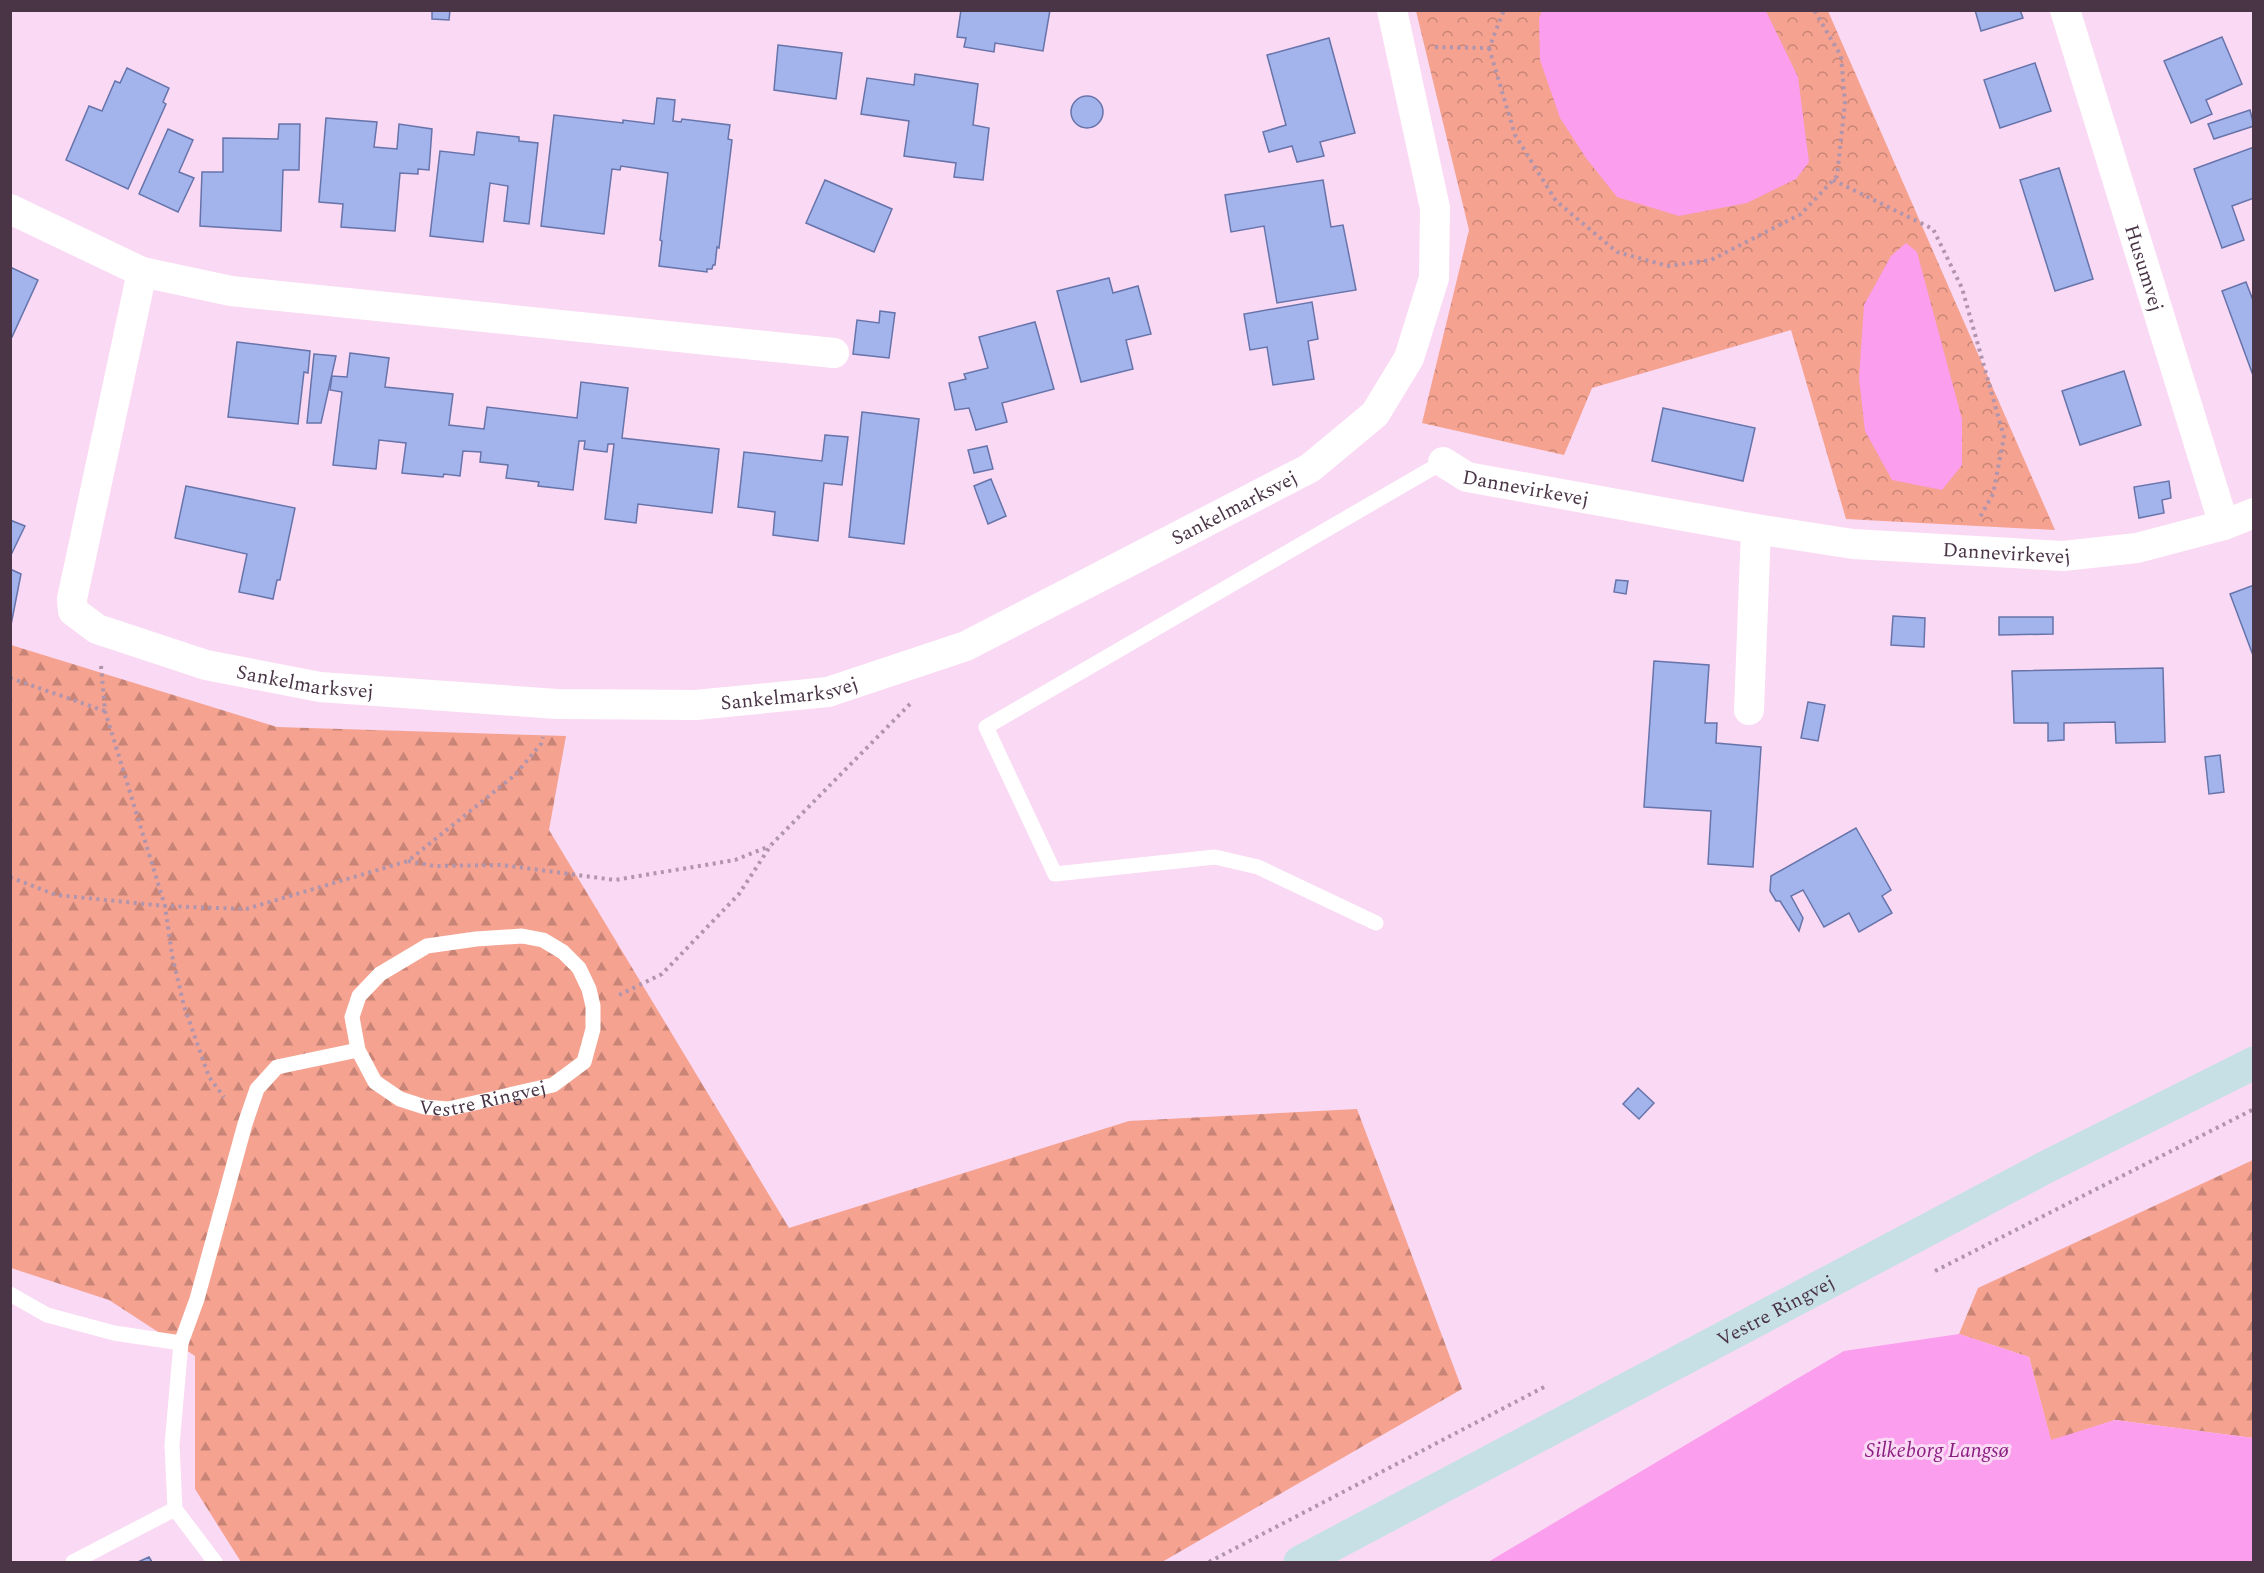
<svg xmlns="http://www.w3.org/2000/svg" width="2264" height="1573" viewBox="0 0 2264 1573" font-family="Spectral,serif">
<defs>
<pattern id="forest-firs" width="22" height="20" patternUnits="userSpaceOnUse" patternTransform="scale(1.5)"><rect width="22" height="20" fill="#f5a290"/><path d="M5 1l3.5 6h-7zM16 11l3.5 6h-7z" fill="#c88577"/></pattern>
<pattern id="park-crowns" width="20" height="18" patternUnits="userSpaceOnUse" patternTransform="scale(1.5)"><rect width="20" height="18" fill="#f5a290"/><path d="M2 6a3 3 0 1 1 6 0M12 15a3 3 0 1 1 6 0" fill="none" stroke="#c88577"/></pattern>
</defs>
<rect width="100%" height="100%" fill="#fad9f4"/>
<g fill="url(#forest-firs)">
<path d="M11,645l266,82 289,9 -17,94 240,398 340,-107 228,-12 105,280 -300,173h-921l-46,-73v-133l-86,-56 -98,-32z"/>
<path d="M2253,1160v278l-138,-18 -64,21 -22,-84 -70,-23 19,-46z"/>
</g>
<path fill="url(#park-crowns)" d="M1416,11h412l227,519 -209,-11 -55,-189 -199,58 -28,67 -142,-32 47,-193z"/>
<g fill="#fb9eed">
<path d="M1542,11h224l32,66 11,85 -13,17 -49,24 -68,13 -62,-19 -31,-39 -26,-40 -20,-58 -1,-42z"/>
<path d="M1906,243l11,9 45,167v46l-20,25 -50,-10 -27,-49 -6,-53 5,-73 27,-49z"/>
<path d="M1959,1334l70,23 22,83 64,-20 138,18v124h-765l356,-211z"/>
</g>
<g fill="#a3b3ec" stroke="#6774aa" stroke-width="1.5">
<path d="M432,10h18l-1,10 -17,-1z"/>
<path d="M961,10h89l-7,41 -48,-8 -1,9 -30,-5 2,-9 -9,-1z"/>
<path d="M1975,10h45l3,8 -42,13z"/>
<path d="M2222,37l20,47 -36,16 6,14 -21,9 -27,-62z"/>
<path d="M1329,38l26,95 -35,9 4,14 -27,6 -5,-16 -23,6 -6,-20 23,-7 -19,-70z"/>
<path d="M778,45l64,8 -6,46 -62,-9z"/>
<path d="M2035,63l16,48 -51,17 -16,-48z"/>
<path d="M127,68l42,20 -6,14 3,2 -38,85 -62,-29 23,-54 13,5 13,-30 5,2z"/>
<path d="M915,74l63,10 -5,41 16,3 -6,52 -29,-3 2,-14 -52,-7 5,-35 -48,-7 6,-36 47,7z"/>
<circle cx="1087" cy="112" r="16"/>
<path d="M657,98l18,2 -2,21 8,1 1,-3 48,6 -2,14 4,1 -13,108 -2,-1 -2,18h-2l-1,4h-5v3l-48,-6 3,-25 -2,-1 8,-67 -47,-7 -1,4 -8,-1 -8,65 -63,-8 13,-111 69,8v-3l31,4z"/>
<path d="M2250,110l4,16 -40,13 -6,-15z"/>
<path d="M326,118l51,4 -3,25 23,2 2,-25 33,5 -3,41 -11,-1v5l-18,-1 -5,58 -54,-4 2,-23 -24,-2z"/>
<path d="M279,124h21l-1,46h-16l-2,61 -81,-5 2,-54h21v-34l55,1z"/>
<path d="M168,129l25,11 -14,32 15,6 -16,34 -39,-18z"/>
<path d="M477,132l42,5v4l19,2 -9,81 -25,-3 4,-35 -18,-3 -7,59 -53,-6 10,-85 34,4z"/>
<path d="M2254,147v51l-22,8 12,34 -22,8 -28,-79z"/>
<path d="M2059,168l34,111 -38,12 -35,-111z"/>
<path d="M825,180l67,29 -18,43 -68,-29z"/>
<path d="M1323,180l8,47 12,-2 13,65 -79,13 -13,-77 -33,6 -6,-37z"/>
<path d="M10,267l28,13 -26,57 -2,-1z"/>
<path d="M1109,278l4,15 25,-7 13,48 -25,6 7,29 -52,13 -24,-91z"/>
<path d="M2246,282l8,21v75l-32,-87z"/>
<path d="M1312,302l6,37 -10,2 6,38 -41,6 -6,-38 -17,3 -6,-36z"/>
<path d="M880,311l15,2 -6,45 -36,-4 4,-34 22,3z"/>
<path d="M1035,322l19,67 -52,14 5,19 -31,8 -7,-22 -14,2 -6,-27 17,-4 -2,-5 24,-6 -9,-31z"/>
<path d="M237,342l73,9 -2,22 -4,-1 -6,52 -70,-7z"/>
<path d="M350,353l39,5 -4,29 68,7 -4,31 35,4 3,-22 90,11 4,-36 47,6 -6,50 97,11 -7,64 -74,-9 -2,19 -31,-4 9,-75h-6l-1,8 -23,-3 1,-8h-6l-6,49 -35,-4 1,-4 -33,-4 2,-13 -28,-3 1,-10 -18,-1 -3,25 -16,-2 -1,3 -41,-4 4,-30 -27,-3 -3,29 -43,-4 9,-73 -12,-2 2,-14 15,1z"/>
<path d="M314,354l22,2 -15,67h-14z"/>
<path d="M2124,371l17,54 -61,20 -18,-54z"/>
<path d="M1663,408l92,20 -12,53 -91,-20z"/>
<path d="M862,412l57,7 -15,125 -55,-7z"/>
<path d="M825,435l23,2 -6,48 -18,-2 -6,58 -45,-6 2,-23 -37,-5 6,-55 78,9z"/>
<path d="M987,446l6,23 -19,4 -6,-23z"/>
<path d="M991,479l15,37 -18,8 -14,-38z"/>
<path d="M2169,481l2,17 -9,2 2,13 -25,5 -5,-31z"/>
<path d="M186,486l109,22 -15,72h-3l-4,19 -34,-7 8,-38 -72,-16z"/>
<path d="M10,520l15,6 -15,31z"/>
<path d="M10,569l11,5 -10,51h-1z"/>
<path d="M1616,580l12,1 -2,13 -12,-2z"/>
<path d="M2254,585v73l-24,-64z"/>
<path d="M1893,616l32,2 -1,29 -33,-2z"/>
<path d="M1999,617h54v17l-54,1z"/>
<path d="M1654,661l55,4 -4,58h12l-1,20 45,4 -8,120 -45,-3 3,-53 -67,-4z"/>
<path d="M2163,668l2,74 -49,1 -1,-21 -51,1v17l-16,1v-18h-34l-2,-52z"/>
<path d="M1808,702l17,3 -7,36 -17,-3z"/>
<path d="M2220,755l4,37 -15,2 -4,-37z"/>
<path d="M1856,828l35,62 -9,6 10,17 -33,19 -10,-19 -25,14 -21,-37 -12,6 12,22 -4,13 -19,-30h-4l-6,-10 1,-15z"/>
<path d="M1638,1088l16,15 -15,16 -16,-15z"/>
<path d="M149,1557l3,5h-14z"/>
</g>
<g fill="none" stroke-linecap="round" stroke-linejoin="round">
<g stroke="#b195ac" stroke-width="4" stroke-dasharray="3 4.5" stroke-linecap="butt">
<path d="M1435,47l54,1 15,-38"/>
<path d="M1489,48l26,87 41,66 61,51 51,14 43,-6 90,-46 36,-38 8,-73 -4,-47 -27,-46"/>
<path d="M1833,180l100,49 29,59 42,149 -11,57 -13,23"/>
<path d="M101,666l4,45 60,195 7,49 12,51 25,71 15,20"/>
<path d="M10,678l95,33"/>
<path d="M408,861l26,5 68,-1 113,15 120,-20 35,-14"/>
<path d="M10,877l46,18 109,11 81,3 162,-48 107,-86 26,-31 2,-7"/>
<path d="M619,995l43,-21 77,-80 32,-49 139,-141"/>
<path d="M1935,1271l319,-162"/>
<path d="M1209,1562l337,-176"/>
</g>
<g stroke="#fff" stroke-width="15">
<path d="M1376,923l-118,-56 -43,-10 -160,17 -69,-147 457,-265"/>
<path d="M10,1294l37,21 67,18 67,10"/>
<path d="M73,1562l102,-53"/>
<path id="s1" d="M215,1562l-40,-53 -3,-64 9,-102 16,-44 48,-175 12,-35 20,-22 81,-17 17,32 25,17 25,8 23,2 105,-24 31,-23 9,-33v-23l-4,-17 -10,-21 -16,-16 -20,-12 -21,-4 -46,3 -49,7 -47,28 -21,22 -7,21 6,33"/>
</g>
<g stroke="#fff" stroke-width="30">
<path id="s2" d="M2065,10l159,515"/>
<path d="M10,209l132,63 89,19 603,62"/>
<path id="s3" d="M142,272l-70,327 1,12 24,18 109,36 114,22 237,17 139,1 132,-13 138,-46 344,-178 65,-54 34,-56 25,-80 1,-70 -43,-198"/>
<path id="s4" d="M1443,462l24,15 289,52 97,15 210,12 74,-8 87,-23 30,-12"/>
<path d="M1749,710l7,-181"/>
</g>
<path stroke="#c7e0e5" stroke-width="33" id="s5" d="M1300,1562l748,-396 206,-103"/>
</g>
<g text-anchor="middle" stroke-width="6" stroke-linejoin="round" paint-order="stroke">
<g font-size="20" fill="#4a3547" stroke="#fad9f4">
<text dy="7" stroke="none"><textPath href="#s2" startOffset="270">Husumvej</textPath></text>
<text dy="7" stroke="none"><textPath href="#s4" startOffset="88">Dannevirkevej</textPath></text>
<text dy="7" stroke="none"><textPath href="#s3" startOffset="1564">Sankelmarksvej</textPath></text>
<text dy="7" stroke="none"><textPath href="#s4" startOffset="574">Dannevirkevej</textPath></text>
<text dy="7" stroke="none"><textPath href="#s3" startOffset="592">Sankelmarksvej</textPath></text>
<text dy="7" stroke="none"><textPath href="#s3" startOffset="1078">Sankelmarksvej</textPath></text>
<text dy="7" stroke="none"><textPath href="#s1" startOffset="762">Vestre Ringvej</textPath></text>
<text dy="7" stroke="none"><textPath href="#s5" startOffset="538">Vestre Ringvej</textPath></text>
</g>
<g font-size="21" font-style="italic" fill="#8b1f81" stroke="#fad9f4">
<text x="1937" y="1457">Silkeborg Langsø</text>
</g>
</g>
<rect width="2264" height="1573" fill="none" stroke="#4a3547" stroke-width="24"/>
</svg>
